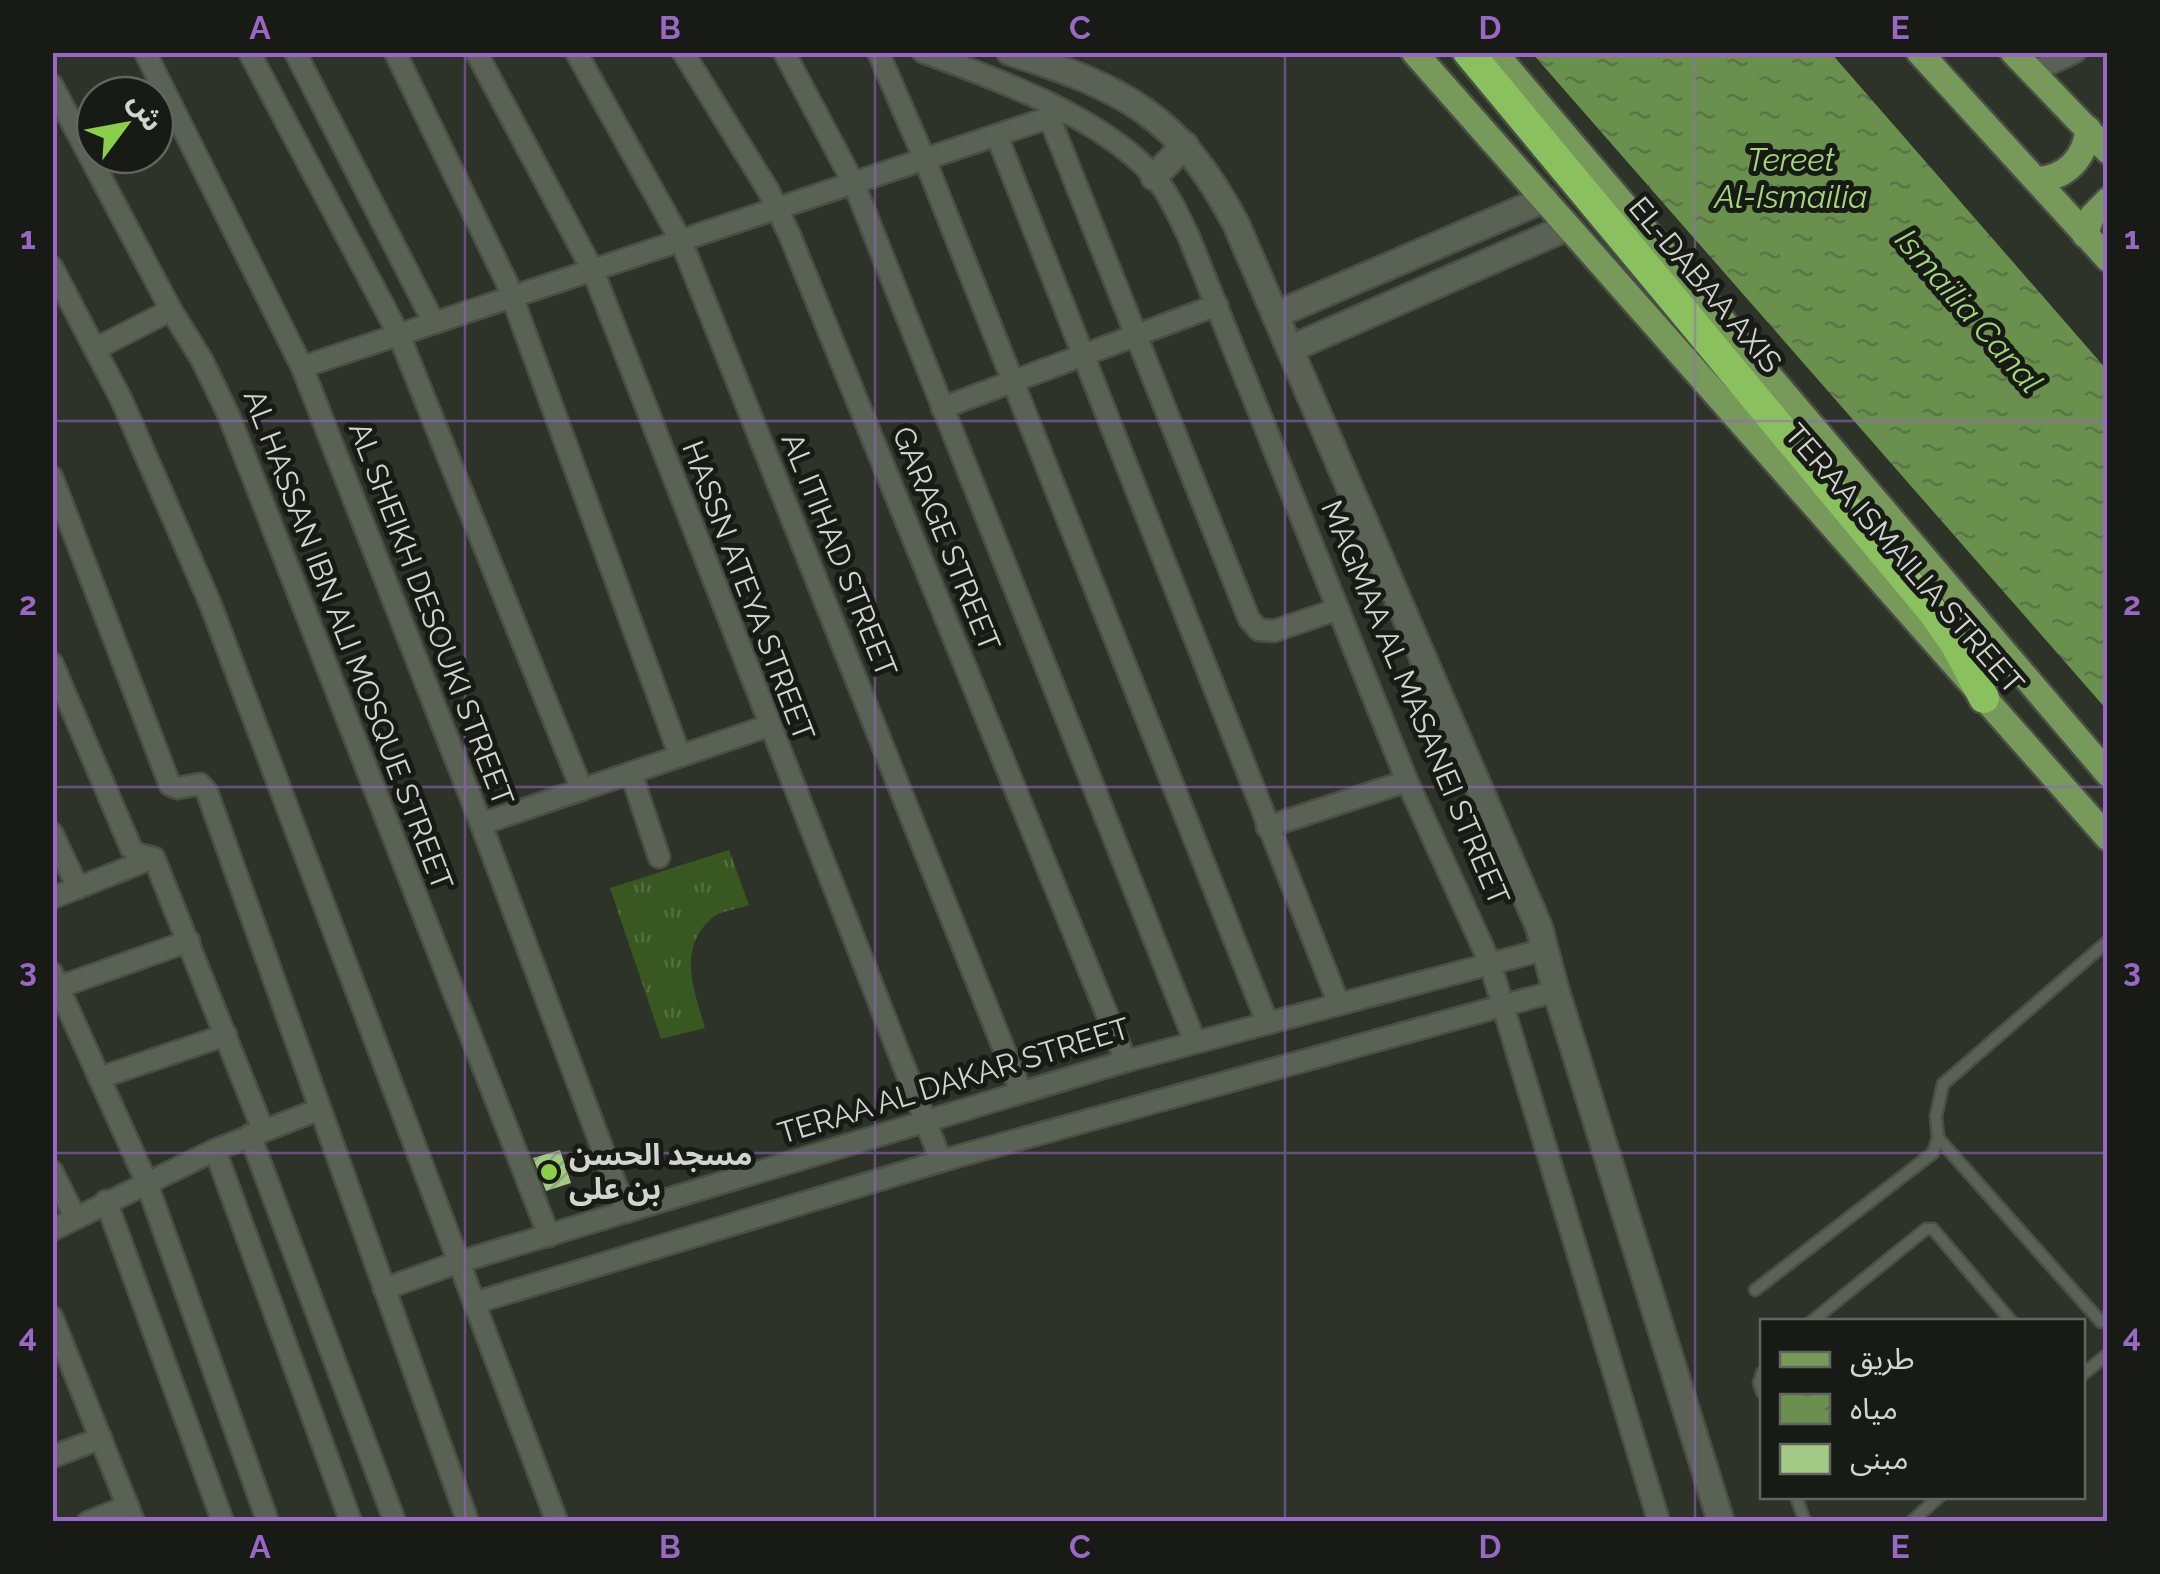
<svg xmlns="http://www.w3.org/2000/svg" width="2160" height="1574" viewBox="0 0 2160 1574" font-family="Raleway,'Noto Sans Arabic',sans-serif">
<defs>
<pattern id="grass-tufts" width="24" height="20" patternUnits="userSpaceOnUse" patternTransform="scale(2.5)"><rect width="24" height="20" fill="#395721"/><path d="M3 7l-1-3M5 7V3M7 7l1-3M15 17l-1-3M17 17v-4M19 17l1-3" fill="none" stroke="#556e40"/></pattern>
<pattern id="water-ripples" width="26" height="14" patternUnits="userSpaceOnUse" patternTransform="scale(2.5)"><rect width="26" height="14" fill="#6a904d"/><path d="M2 4q2-2 4 0t4 0M15 11q2-2 4 0t4 0" fill="none" stroke="#5b7448"/></pattern>
<pattern id="building-hatch" width="6" height="6" patternUnits="userSpaceOnUse" patternTransform="scale(2.5)"><rect width="6" height="6" fill="#a2ca85"/><path d="M-1 1l2-2M0 6l6-6M5 7l2-2" fill="none" stroke="#89a873"/></pattern>
</defs>
<rect width="100%" height="100%" fill="#2d3328"/>
<path fill="url(#grass-tufts)" d="M729,850l20,55c-10,4 -29,6 -37,13 -36,31 -17,74 -7,110l-44,11 -51,-151z"/>
<path fill="url(#water-ripples)" d="M1532,53h299l276,317v340z"/>
<path fill="url(#building-hatch)" d="M560,1150l11,33 -25,8 -13,-33z"/>
<g fill="none" stroke-linecap="round" stroke-linejoin="round">
<defs>
<g id="service">
<path d="M1938,1138l163,184 7,-6"/>
<path d="M1755,1290l178,-137 5,-15 -2,-22 7,-32 165,-143"/>
<path d="M1811,1322l115,-93h7l79,93"/>
<path d="M1762,1373l-3,10 3,9"/>
<path d="M2082,1375l26,-21"/>
<path d="M1796,1496l9,26"/>
<path d="M1911,1522l29,-26"/>
</g>
<g id="minor">
<path d="M145,52l157,315 179,457 145,388"/>
<path d="M249,52l150,283 183,455"/>
<path d="M295,52l139,271"/>
<path d="M395,52l112,231 173,473"/>
<path d="M476,52l117,219 348,890"/>
<path d="M576,52l105,189 340,851"/>
<path d="M683,52l85,138 22,46 336,825"/>
<path d="M784,52l70,132 341,858"/>
<path d="M878,52l47,108 342,862"/>
<path d="M923,52c74,27 176,64 230,123 15,17 25,40 35,60l219,546 83,182 169,559"/>
<path d="M2033,72l42,-20"/>
<path d="M52,85l119,225 31,50 27,56 320,820"/>
<path d="M1050,119l199,500 10,11 15,1 64,-22"/>
<path d="M997,136l341,866"/>
<path d="M52,267l70,134 88,202 347,919"/>
<path d="M95,349l76,-39"/>
<path d="M302,367l761,-254"/>
<path d="M942,408l275,-103"/>
<path d="M52,477l118,308 8,3 22,-4 7,8 261,730"/>
<path d="M52,663l79,185 6,6 17,4 109,272"/>
<path d="M631,773l28,84"/>
<path d="M481,824l287,-98"/>
<path d="M1267,827l140,-46"/>
<path d="M52,833l26,55"/>
<path d="M52,898l101,-40"/>
<path d="M52,973l94,208 122,341"/>
<path d="M59,987l130,-46"/>
<path d="M99,1078l127,-43"/>
<path d="M250,1135l145,387"/>
<path d="M215,1150l136,372"/>
<path d="M52,1171l23,46"/>
<path d="M106,1201l117,321"/>
<path d="M52,1230l163,-80 105,-41"/>
<path d="M384,1289l75,-27 667,-201 420,-112"/>
<path d="M474,1303l467,-142 615,-170"/>
<path d="M52,1317l82,205"/>
<path d="M52,1457l49,-19"/>
<path d="M88,1522l40,-16"/>
</g>
<g id="tertiary">
<path d="M1010,52c113,36 169,63 226,172l303,703 17,64 165,531"/>
<path d="M1154,177l31,-32"/>
<path d="M1275,315l270,-116"/>
<path d="M1290,349l278,-122"/>
</g>
<g id="primary">
<path d="M1414,52l694,786"/>
<path d="M1494,52l614,722"/>
<path d="M1919,52l189,207"/>
<path d="M2013,52l95,99"/>
<path d="M2036,180c30,-2 49,-21 52,-51"/>
<path d="M2085,235l7,-19 16,-16"/>
</g>
<path id="motorway" d="M1468,52l465,560 23,33 28,53"/>
</defs>
<use href="#service" stroke="#4a4f46" stroke-width="15"/>
<use href="#minor" stroke="#4a4f46" stroke-width="25"/>
<use href="#tertiary" stroke="#4a4f46" stroke-width="30"/>
<use href="#primary" stroke="#4a4f46" stroke-width="30"/>
<use href="#motorway" stroke="#4a4f46" stroke-width="35"/>
<use href="#service" stroke="#5a6155" stroke-width="10"/>
<use href="#minor" stroke="#5a6155" stroke-width="20"/>
<use href="#tertiary" stroke="#5a6155" stroke-width="25"/>
<use href="#primary" stroke="#779a5a" stroke-width="25"/>
<use href="#motorway" stroke="#8ac05e" stroke-width="30"/>
</g>
<path fill="none" stroke="#9967c4" stroke-width="2.5" stroke-opacity="0.55" d="M465,52v1470M875,52v1470M1285,52v1470M1695,52v1470M52,421h2056M52,787h2056M52,1153h2056"/>
<circle fill="#89cf49" stroke="#171a15" stroke-width="4" cx="549" cy="1172" r="10"/>
<g text-anchor="middle" stroke-width="10" stroke-linejoin="round" paint-order="stroke">
<g font-size="30" fill="#d1d5ce" stroke="#171a15">
<text transform="translate(1705 285) rotate(50)" y="10">EL-DABAA AXIS</text>
<text transform="translate(946 539) rotate(68)" y="10">GARAGE STREET</text>
<text transform="translate(839 555) rotate(68)" y="10">AL ITIHAD STREET</text>
<text transform="translate(1904 559) rotate(49)" y="10">TERAA ISMAILIA STREET</text>
<text transform="translate(748 591) rotate(69)" y="10">HASSN ATEYA STREET</text>
<text transform="translate(431 614) rotate(69)" y="10">AL SHEIKH DESOUKI STREET</text>
<text transform="translate(348 640) rotate(69)" y="10">AL HASSAN IBN ALI MOSQUE STREET</text>
<text transform="translate(1415 703) rotate(67)" y="10">MAGMAA AL MASANEI STREET</text>
<text transform="translate(954 1081) rotate(-17)" y="10">TERAA AL DAKAR STREET</text>
</g>
<g font-size="30" font-weight="bold" fill="#d1d5ce" stroke="#171a15" text-anchor="start">
<text x="569" y="1165">مسجد الحسن<tspan x="569" dy="34">بن على</tspan></text>
</g>
<g font-size="32" font-style="italic" fill="#a3d77b" stroke="#171a15">
<text x="1791" y="171">Tereet<tspan x="1791" dy="37">Al-Ismailia</tspan></text>
<text transform="translate(1969 311) rotate(49)" y="11">Ismaïlia Canal</text>
</g>
</g>
<rect width="2160" height="1574" fill="none" stroke="#171a15" stroke-width="110"/>
<rect x="1760" y="1319" width="325" height="180" fill="#171a15" stroke="#61655f" stroke-width="2.5"/>
<rect x="1780" y="1352" width="50" height="15" fill="#779a5a" stroke="#61655f" stroke-width="2.5"/>
<text x="1850" y="1369" font-size="30" fill="#d1d5ce">طريق</text>
<rect x="1780" y="1394" width="50" height="30" fill="url(#water-ripples)" stroke="#61655f" stroke-width="2.5"/>
<text x="1850" y="1419" font-size="30" fill="#d1d5ce">مياه</text>
<rect x="1780" y="1444" width="50" height="30" fill="#a2ca85" stroke="#61655f" stroke-width="2.5"/>
<text x="1850" y="1469" font-size="30" fill="#d1d5ce">مبنى</text>
<g transform="translate(125 125) rotate(58)"><circle r="48" fill="#171a15" stroke="#61655f" stroke-width="2.5"/>
<path d="M0-8L18 38L0 25L-18 38Z" fill="#89cf49"/>
<text y="-15" font-size="28" font-weight="bold" text-anchor="middle" fill="#d1d5ce">ش</text>
</g>
<rect x="55" y="55" width="2050" height="1464" fill="none" stroke="#9967c4" stroke-width="4"/>
<g font-size="32" text-anchor="middle" font-weight="bold" fill="#9967c4">
<text x="260" y="39">A</text>
<text x="670" y="39">B</text>
<text x="1080" y="39">C</text>
<text x="1490" y="39">D</text>
<text x="1900" y="39">E</text>
<text x="28" y="249">1</text>
<text x="2132" y="249">1</text>
<text x="28" y="615">2</text>
<text x="2132" y="615">2</text>
<text x="28" y="981">3</text>
<text x="2132" y="981">3</text>
<text x="28" y="1347">4</text>
<text x="2132" y="1347">4</text>
<text x="260" y="1558">A</text>
<text x="670" y="1558">B</text>
<text x="1080" y="1558">C</text>
<text x="1490" y="1558">D</text>
<text x="1900" y="1558">E</text>
</g>
</svg>
